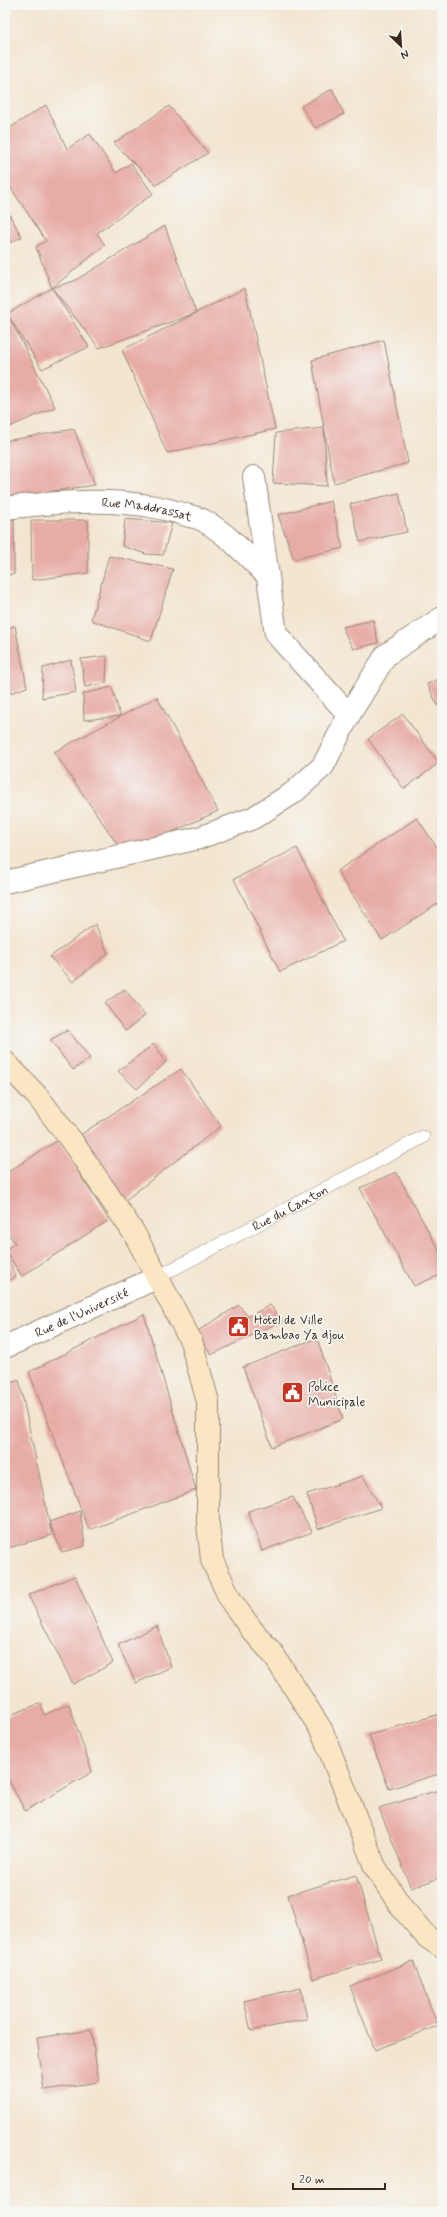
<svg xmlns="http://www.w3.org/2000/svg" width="447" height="2217" viewBox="0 0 447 2217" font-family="Mynerve,sans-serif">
<rect width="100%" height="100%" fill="#f6f6f2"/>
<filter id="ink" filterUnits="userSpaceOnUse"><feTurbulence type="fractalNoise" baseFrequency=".025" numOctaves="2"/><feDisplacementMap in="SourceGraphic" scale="8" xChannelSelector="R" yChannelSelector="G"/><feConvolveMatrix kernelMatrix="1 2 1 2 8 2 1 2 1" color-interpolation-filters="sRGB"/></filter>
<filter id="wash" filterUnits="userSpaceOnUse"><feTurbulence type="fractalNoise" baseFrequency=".012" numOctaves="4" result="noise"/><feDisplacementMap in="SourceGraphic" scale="16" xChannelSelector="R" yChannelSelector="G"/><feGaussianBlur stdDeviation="0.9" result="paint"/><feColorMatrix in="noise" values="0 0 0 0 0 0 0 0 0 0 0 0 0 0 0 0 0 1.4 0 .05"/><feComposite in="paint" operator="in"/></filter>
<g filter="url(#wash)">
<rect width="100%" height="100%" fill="#f3e5d0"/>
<g id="blocks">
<g fill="#e8aca6">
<path d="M332,89l12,25 -29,14 -14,-22z"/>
<path d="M46,105l21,44 23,-15 26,39 15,-10 22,31 -56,39 8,12 -53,43 -16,-41 10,-6 -41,-62v-48z"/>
<path d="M169,106l39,47 -52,32 -42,-42z"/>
<path d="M5,207l17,30 -17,8z"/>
<path d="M165,226l31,87 49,-25 30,141 -108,24 -45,-103 74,-37 -97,35 -47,-60 22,-7z"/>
<path d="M52,288l37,59 -47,22 -33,-52 46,90 -50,22v-114z"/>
<path d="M384,340l24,123 -74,20 -22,-123z"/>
<path d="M324,428l3,58 -54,-3 3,-50z"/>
<path d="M74,429l21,56 -90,13v-57z"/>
<path d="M399,493l8,39 -47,10 -10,-38z"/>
<path d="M331,501l12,47 -49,11 -16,-44z"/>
<path d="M5,519h9v55l-9,1z"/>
<path d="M125,519l47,4 -9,32 -17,-1 -24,-8z"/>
<path d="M31,520h57v53l-56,7z"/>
<path d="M109,556l64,13 -22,72 -60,-21z"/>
<path d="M373,620l5,23 -25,6 -11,-22z"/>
<path d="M15,626l12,61 -22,8v-66z"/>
<path d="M107,656l-1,27 -21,4 -4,-28z"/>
<path d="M71,660l5,32 -34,6 1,-30z"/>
<path d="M442,678v26l-4,2 -11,-22z"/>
<path d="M112,687l8,29 -36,4 -1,-26z"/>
<path d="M157,697l61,114 -94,43 -70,-102z"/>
<path d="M403,714l36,49 -35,26 -36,-50z"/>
<path d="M417,818l25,37v46l-60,39 -45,-69z"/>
<path d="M297,848l46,93 -63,31 -46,-93z"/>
<path d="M95,924l13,29 -35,29 -23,-25z"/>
<path d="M125,989l20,27 -20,15 -20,-28z"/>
<path d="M68,1030l22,28 -17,12 -23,-30z"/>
<path d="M154,1044l12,18 -29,27 -19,-18z"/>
<path d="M181,1069l40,57 -98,76 -46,-65z"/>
<path d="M58,1140l51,80 -87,56 -17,-26 10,-7 -10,-14v-55z"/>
<path d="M396,1172l46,84v18l-28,12 -54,-98z"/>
<path d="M5,1254l11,23 -11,5z"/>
<path d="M239,1305l9,12 22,-12 12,16 -71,34 -15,-23z"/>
<path d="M144,1314l52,176 -107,40 -60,-158z"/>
<path d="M317,1338l26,81 -71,28 -29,-80z"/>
<path d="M19,1380l33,155 -47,14v-164z"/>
<path d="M363,1476l18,32 -63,21 -11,-35z"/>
<path d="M293,1497l19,35 -50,19 -14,-40z"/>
<path d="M80,1511l5,35 -23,6 -13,-30z"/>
<path d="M75,1576l38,87 -40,21 -45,-89z"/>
<path d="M157,1626l14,41 -35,16 -18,-38z"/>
<path d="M41,1703l3,12 25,-11 23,68 -67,39 -20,-38v-56z"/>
<path d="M440,1714l2,8v51l-53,16 -20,-54z"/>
<path d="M442,1789v88l-31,11 -32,-80z"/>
<path d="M356,1875l25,84 -68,20 -25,-84z"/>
<path d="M413,1961l25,65 -63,24 -25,-64z"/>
<path d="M301,1988l6,31 -56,12 -7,-30z"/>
<path d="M91,2030l8,52 -55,8 -7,-52z"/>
</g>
</g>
</g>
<g filter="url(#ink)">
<use href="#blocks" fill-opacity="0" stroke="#978877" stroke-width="1"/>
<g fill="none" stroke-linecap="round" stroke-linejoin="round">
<defs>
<g id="service">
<path id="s1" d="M158,1277l265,-140"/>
</g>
<g id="minor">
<path d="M254,477l22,157 73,81"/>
<path id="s2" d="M5,508c58,-7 125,-12 181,7 7,2 15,3 20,7 24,14 43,36 62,54"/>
<path d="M5,882l194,-44 54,-20 40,-25 30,-27 26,-51 37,-60 56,-37"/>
<path id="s3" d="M5,1347l153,-70"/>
</g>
<path id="secondary" d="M5,1062l33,35 33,43 63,93 57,108 17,61v123l4,35 19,41 21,29 21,24 49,77 53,136 27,41 25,29 15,10"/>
</defs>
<use href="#service" stroke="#978877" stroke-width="14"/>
<use href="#minor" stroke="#978877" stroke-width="24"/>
<use href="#secondary" stroke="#978877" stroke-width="24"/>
<use href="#service" stroke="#fff" stroke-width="13"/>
<use href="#minor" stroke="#fff" stroke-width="22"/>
<use href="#secondary" stroke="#fbe6c3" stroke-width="22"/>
</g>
</g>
<defs>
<symbol id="civic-square" viewBox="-11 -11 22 22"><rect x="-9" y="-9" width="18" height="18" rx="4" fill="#c8321e" stroke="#f6f6f2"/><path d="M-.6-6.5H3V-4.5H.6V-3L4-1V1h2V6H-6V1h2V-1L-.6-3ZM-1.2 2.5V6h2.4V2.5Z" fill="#fff"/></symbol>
</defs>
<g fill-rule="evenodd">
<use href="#civic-square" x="226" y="1314" width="25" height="25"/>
<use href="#civic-square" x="280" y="1380" width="25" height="25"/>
</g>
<g text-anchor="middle" stroke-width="3.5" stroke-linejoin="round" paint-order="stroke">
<g font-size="13" fill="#3b2a1e" stroke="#f6f6f2">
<text dy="5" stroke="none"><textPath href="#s2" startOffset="143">Rue Maddrassat</textPath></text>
<text dy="5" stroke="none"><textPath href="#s1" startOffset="149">Rue du Canton</textPath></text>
<text dy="5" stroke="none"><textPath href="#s3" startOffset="84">Rue de l'Université</textPath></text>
</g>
<g font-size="13" fill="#3b2a1e" stroke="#f6f6f2" text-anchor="start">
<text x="254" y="1324">Hotel de Ville<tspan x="254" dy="15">Bambao Ya djou</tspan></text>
<text x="308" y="1391">Police<tspan x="308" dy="15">Municipale</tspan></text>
</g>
</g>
<rect width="447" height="2217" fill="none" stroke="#f6f6f2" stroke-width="20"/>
<g transform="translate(401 46) rotate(155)" stroke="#f6f6f2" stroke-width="3" paint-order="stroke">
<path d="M0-3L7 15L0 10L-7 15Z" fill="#3b2a1e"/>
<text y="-6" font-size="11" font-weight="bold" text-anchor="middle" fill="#3b2a1e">N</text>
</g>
<path d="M293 2183v6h92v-6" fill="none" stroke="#3b2a1e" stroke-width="2"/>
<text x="299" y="2183" font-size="12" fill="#3b2a1e" stroke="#f6f6f2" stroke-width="3" paint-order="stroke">20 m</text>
</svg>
